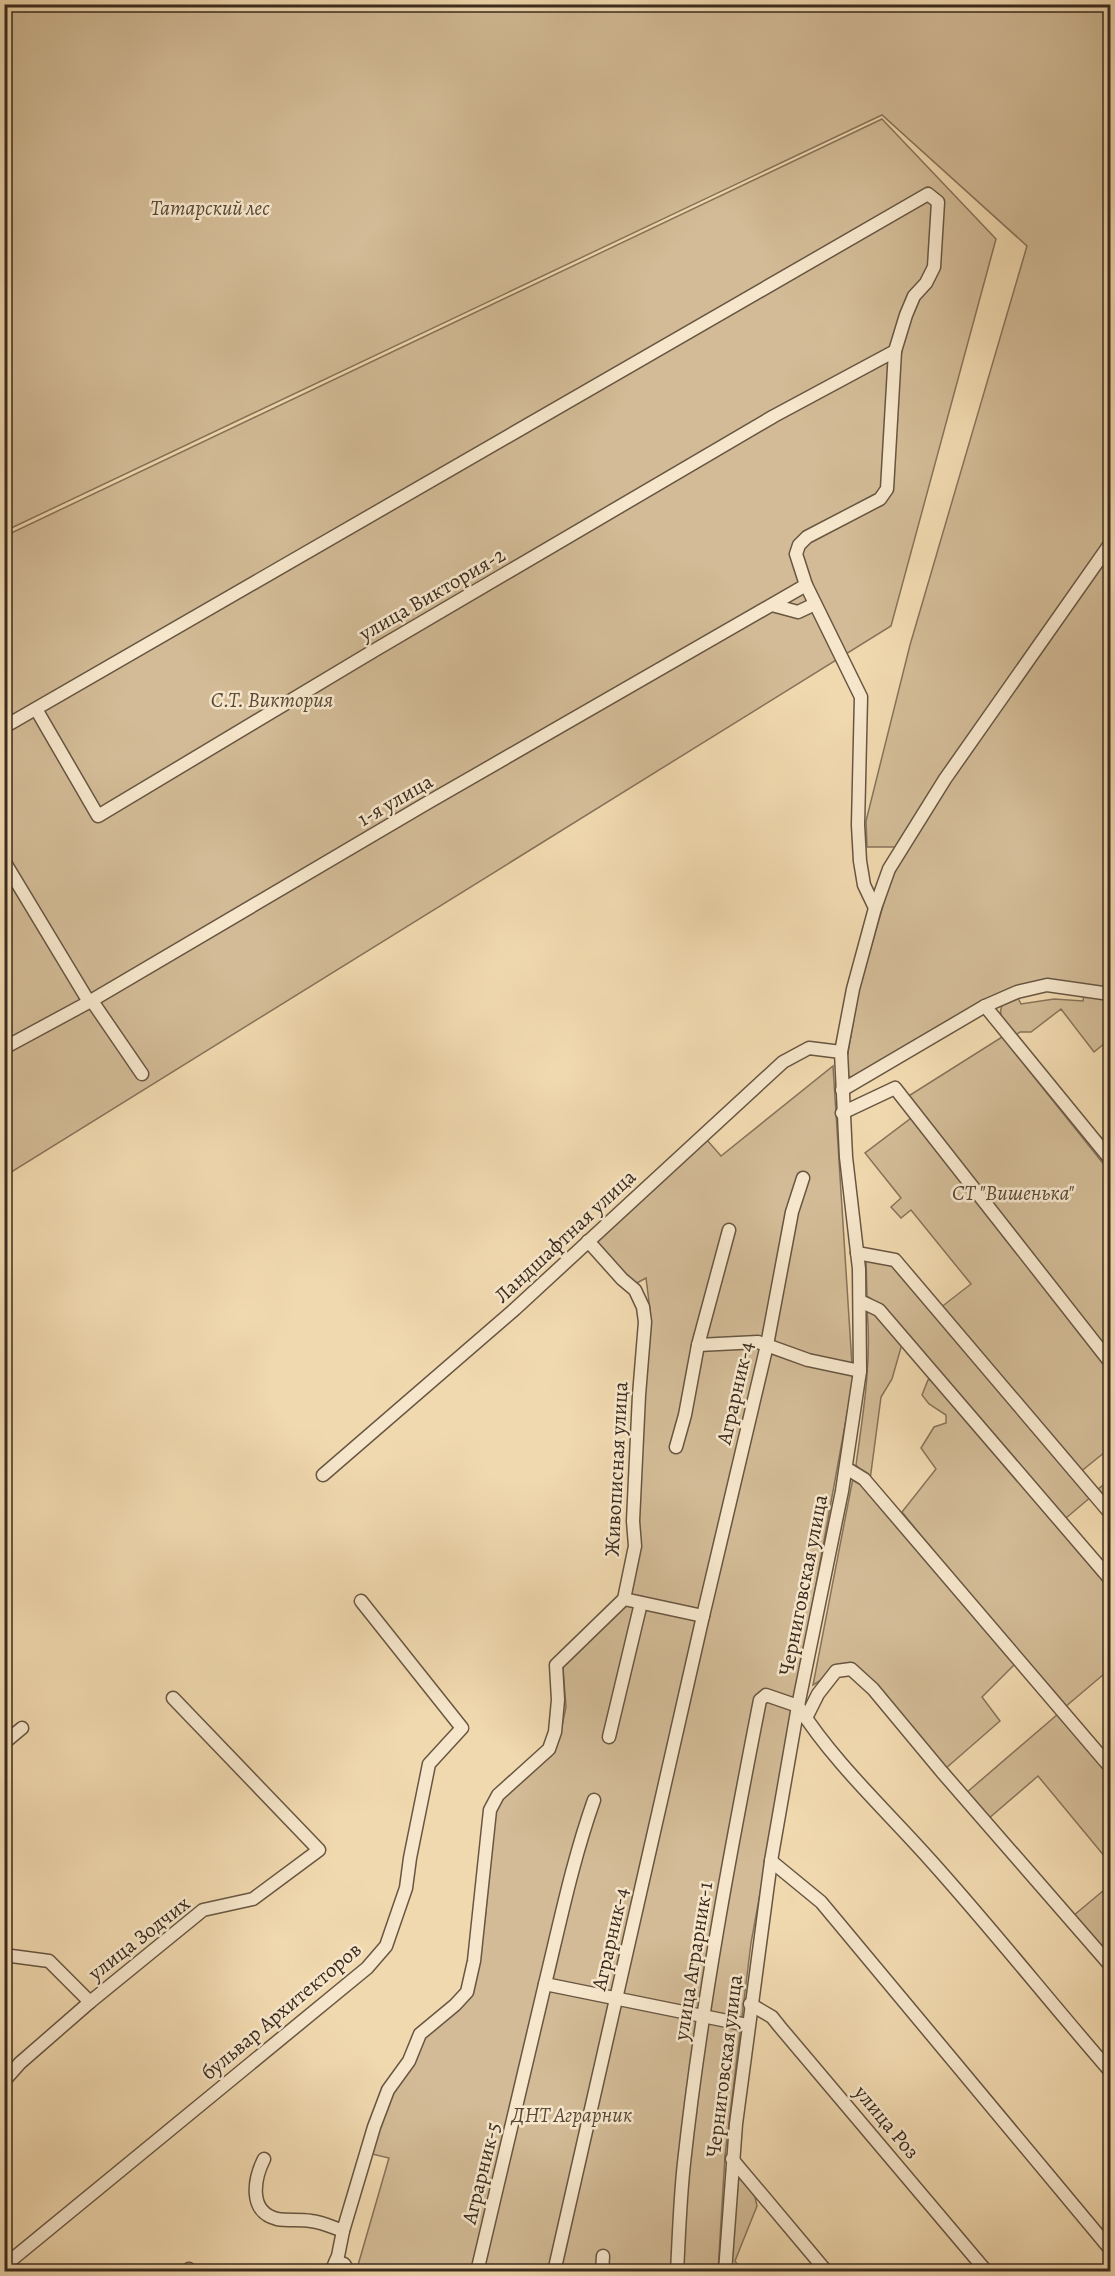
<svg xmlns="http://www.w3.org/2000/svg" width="1115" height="2276" viewBox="0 0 1115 2276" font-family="Alegreya,serif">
<rect width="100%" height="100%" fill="#f1d9af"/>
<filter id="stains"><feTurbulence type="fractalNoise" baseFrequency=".00333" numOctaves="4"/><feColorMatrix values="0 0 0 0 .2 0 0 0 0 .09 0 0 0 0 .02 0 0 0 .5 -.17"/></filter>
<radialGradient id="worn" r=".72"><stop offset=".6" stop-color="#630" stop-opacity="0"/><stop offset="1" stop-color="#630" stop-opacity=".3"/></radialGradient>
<g fill="#d2bb96" stroke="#86735a" stroke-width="1.5">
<path d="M5,5h1105v984l-74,-5 -181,93h-5l-3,-3 -1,-10 13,-75 34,-118 11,-18 -10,-6h-27l-1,-26 44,-176 117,-399 -145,-131 -877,416z"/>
<path d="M882,119l114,120 -105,387 -886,550v-640z"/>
<path d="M1084,995l26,4v40l-16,13 -33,-43 -30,23h-11l-4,3c-8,-10 -21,-19 -13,-31l15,-6 3,6 33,-5 29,2z"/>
<path d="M1002,1037l108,135v286l-5,-6 -26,21 -139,-165 31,-24 -60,-74 -10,8 -10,-11 10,-9 -36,-45 54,-41 -12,-15z"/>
<path d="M833,1066l20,315 -102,562 -26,213 -7,115 -362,1 33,-114 -17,-4 7,-28 14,-39 34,-53 46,-40 12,-74 10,-109 7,-13 50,-43 7,-15 7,-33 -3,-40 64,-62 23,-295 -4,-32 -11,6 -17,-14 -21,-27 3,-11 107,-92 14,16z"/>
<path d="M866,1259l27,6 199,231 -26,22 -184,-212 -15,-10z"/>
<path d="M867,1309l10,5 25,30 -10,35 -11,18 -11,83 -14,-15c7,-51 16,-104 11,-156z"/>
<path d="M933,1379l177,205v85l-45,38 -83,-96 -80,-99 34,-43 -15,-21 13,-21 12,-4v-8l-17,-11 -7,-9 6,-15z"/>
<path d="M853,1478l9,3 153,183 -33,33 18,24 -55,48 -71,-87 -18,-17c-33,0 -22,9 -43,20z"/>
<path d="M1110,1480v31l-16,-19z"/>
<path d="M1058,1714l52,61v88l-72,-87 -50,43 -22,-26z"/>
<path d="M1110,1885v74l-37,-43z"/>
<path d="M743,2178l12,19 2,9 -22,55 7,10 -11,1 4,-91z"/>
</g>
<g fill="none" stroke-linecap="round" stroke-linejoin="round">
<defs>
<g id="minor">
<path d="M772,605l26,7 17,-8"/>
<path d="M36,709l62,107 277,-166 399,-234 121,-65"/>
<path d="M4,727l924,-533 10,8 -4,65 -8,16 -12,13 -8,19 -11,36 -8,138 -7,10 -73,38 -8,8 -3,9 10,31 55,112 -3,128 2,36 4,24 11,23"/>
<path d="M4,861l85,141"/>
<path d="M92,1001l50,73"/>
<path d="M985,1006l125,153"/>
<path d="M4,1048l85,-46 338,-199 379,-218"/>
<path d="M842,1090l143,-84 32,-14 30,-7 63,9"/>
<path d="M842,1113l53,-25 215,274"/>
<path d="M857,1253l38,7 215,253"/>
<path d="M860,1301l19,9 231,269"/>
<path d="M698,1345l60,-3 50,18 52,11"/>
<path d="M676,1447l9,-32 13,-70 31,-115"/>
<path d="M846,1468l18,11 246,288"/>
<path d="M323,1475l192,-166 268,-247 26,-14 32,4"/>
<path d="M703,1616l64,-271 25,-133 11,-34"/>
<path d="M798,1706c37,58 89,105 134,156 61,68 118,140 178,209"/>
<path d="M806,1718l12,-24 18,-23 15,-2 22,20 69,83 168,193"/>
<path d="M609,1737l32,-134"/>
<path d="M4,1743l18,-15"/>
<path d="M771,1861l50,41 289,347"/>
<path d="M4,1955l45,6 41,41"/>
<path d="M545,1984c15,-62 28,-125 49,-184"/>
<path d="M750,2004l22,13 8,10 207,245"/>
<path d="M4,2081l16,-18 70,-61 113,-92 50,-11 66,-49 -146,-152"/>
<path d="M264,2159c-10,20 -16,53 13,60 11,2 23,0 34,2 11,1 21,6 32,10"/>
<path d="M732,2159l95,113"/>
<path d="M336,2261l8,3 5,8"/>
<path d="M4,2266l363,-298 19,-22 20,-58 4,-30 19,-94 33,-36 -101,-127"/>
<path d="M186,2272l3,-3"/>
<path d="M331,2272l7,-16 5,-25 31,-104 14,-37 21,-29 11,-27 35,-29 12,-13 7,-31 16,-151 8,-15 51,-46 6,-17 3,-32 -2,-35 68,-66 11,-53 -2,-25 6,-126 6,-73 -2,-15 -8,-17 -13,-11 -34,-38"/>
<path d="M477,2272l68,-288 202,41"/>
<path d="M554,2272l149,-656 -79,-17"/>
<path d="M602,2272l1,-16"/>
<path d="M677,2272c2,-37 3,-73 7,-109 17,-156 46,-310 76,-463l6,-5 32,11"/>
<path d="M725,2272l11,-148 35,-263 27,-155 44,-215 18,-120 -1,-102 -13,-112 -5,-105 12,-63 22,-81 14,-39 56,-90 165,-235"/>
</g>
</defs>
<use href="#minor" stroke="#685642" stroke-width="15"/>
<use href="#minor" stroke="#f6e6cb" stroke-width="12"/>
</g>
<g text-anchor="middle" stroke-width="5" stroke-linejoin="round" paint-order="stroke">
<g font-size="21" font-style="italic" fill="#594836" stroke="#f6e6cb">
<text x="210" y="215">Татарский лес</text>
<text x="272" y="707">С.Т. Виктория</text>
<text x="1013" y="1200">СТ "Вишенька"</text>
<text x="572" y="2122">ДНТ Аграрник</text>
</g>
<g font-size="21" fill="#3b2b1e" stroke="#f6e6cb">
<text transform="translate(432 594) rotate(-30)" y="7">улица Виктория-2</text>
<text transform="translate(395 800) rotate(-30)" y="7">1-я улица</text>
<text transform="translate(565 1236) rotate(-43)" y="7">Ландшафтная улица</text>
<text transform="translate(735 1393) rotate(-77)" y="7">Аграрник-4</text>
<text transform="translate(616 1469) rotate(-87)" y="7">Живописная улица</text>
<text transform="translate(803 1585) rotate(-79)" y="7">Черниговская улица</text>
<text transform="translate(139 1938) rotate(-38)" y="7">улица Зодчих</text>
<text transform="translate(610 1939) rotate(-77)" y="7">Аграрник-4</text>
<text transform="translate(693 1961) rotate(-81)" y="7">улица Аграрник-1</text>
<text transform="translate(281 2011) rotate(-40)" y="7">бульвар Архитекторов</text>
<text transform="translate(724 2066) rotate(-83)" y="7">Черниговская улица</text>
<text transform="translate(887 2122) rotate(50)" y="7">улица Роз</text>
<text transform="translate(481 2173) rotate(-76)" y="7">Аграрник-5</text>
</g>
</g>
<rect width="1115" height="2276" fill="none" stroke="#f1d9af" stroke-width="24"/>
<rect x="6" y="6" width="1103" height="2264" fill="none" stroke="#3b2b1e" stroke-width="3"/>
<rect x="12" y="12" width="1091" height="2252" fill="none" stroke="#3b2b1e" stroke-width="1.5"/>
<rect width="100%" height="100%" filter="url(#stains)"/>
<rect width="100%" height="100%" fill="url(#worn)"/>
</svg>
